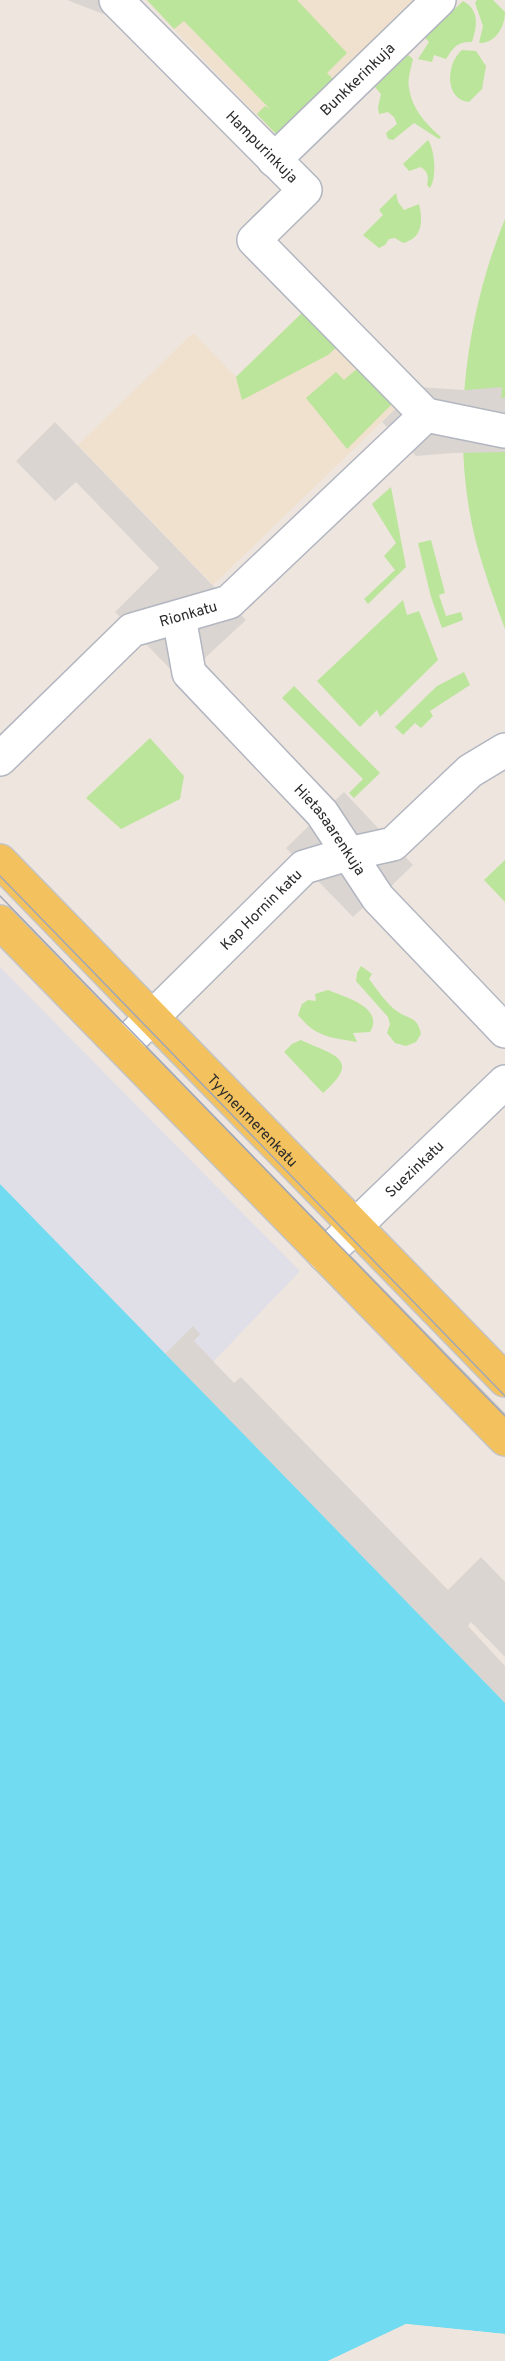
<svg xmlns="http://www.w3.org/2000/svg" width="505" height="2361" viewBox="0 0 505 2361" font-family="Overpass,sans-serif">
<rect width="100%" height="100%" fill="#eee5de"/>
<path fill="#e0dee6" d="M0,967l300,304 -107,112 -193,-199z"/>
<g fill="#efe1cd">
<path d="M146,0h274l-141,138z"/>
<path d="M305,310l93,96 -185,179 -135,-140 115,-112 43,44z"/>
</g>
<g fill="#bbe59a">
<path d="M147,0h150l50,53 -20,20 9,9 -58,54 -21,-22 8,-8 5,3 -86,-88 -10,8z"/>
<path d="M477,0h16l12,12c0,14 -9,32 -26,31l4,-17 -8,-23z"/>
<path d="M463,1c17,9 14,26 9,41 -15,-1 -19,6 -26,17l-12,-4 -2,7 -14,-3 11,-17 -4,-4z"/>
<path d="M462,50l14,1 10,15 -4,23 -13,13c-25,-2 -23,-39 -7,-52z"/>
<path d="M408,55l5,4c-2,9 -6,21 -4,29 3,21 17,36 32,49l-2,2 -25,-16 -21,17 -5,-1 -2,-6 11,-9 -3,-7 -6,-5 -9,2 -1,-7 3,-13 -6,-7z"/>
<path d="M428,140c7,10 9,38 2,48l-3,-3c2,-8 1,-13 -6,-18l-12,4 -6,-7z"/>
<path d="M396,193l2,9 6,8 15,-6c4,17 4,34 -16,39l-8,-5 -6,1 -4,6 -6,3 -16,-13 20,-20 -4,-5z"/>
<path d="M505,219v410c-11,-30 -22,-60 -30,-91 -25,-103 -10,-221 30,-319z"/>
<path d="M305,310l33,36 -10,9 -86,45 -6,-23z"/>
<path d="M359,367l34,36 -46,46 -41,-51 30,-26 8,8z"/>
<path d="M391,487l15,80 -38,37 -4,-5 31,-29 -11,-14 12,-13 -24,-39z"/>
<path d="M431,540l14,53 -6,2 7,21 15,-4 2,8 -21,8 -11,-31 -13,-54z"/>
<path d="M403,600l4,15 12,-4 19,49 -58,57 -3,-7 -17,17 -43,-46z"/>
<path d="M464,672l6,13 -40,26 3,5 -12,12 -6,-5 -12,12 -8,-8 42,-41z"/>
<path d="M294,686l86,87 -26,25 -5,-5 14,-14 -81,-81z"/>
<path d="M150,738l34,38 -4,23 -59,30 -35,-31z"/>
<path d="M505,860v42l-21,-22z"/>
<path d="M361,966l11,8 -3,5c8,10 18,26 29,33 12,8 19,4 23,22l-5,8 -10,4 -11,-3 -8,-10 3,-9 -2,-7 -32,-36 1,-8z"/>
<path d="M328,990c16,7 57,17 42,42l-17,1 4,9c-27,-5 -40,-4 -59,-27l4,-11 6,-4 8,1 -1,-7z"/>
<path d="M301,1040c32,15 62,19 22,53l-39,-41 8,-8z"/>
</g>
<g fill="#dad5d1">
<path d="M67,0h58l-18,4 -4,10z"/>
<path d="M418,387l47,3 37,-3 -1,12 4,-2v55l-52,1 -37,3 -34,-34z"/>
<path d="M55,422l191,198 -65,60 -66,-68 44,-44 -83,-86 -21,19 -39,-40z"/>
<path d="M344,792l69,73 -28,27 -17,11 -15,14 -67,-69z"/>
<path d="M193,1326l7,8 -6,7 40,42 7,-6 207,213 33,-33 24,25v75l-34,-35 -3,4 37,40v37l-340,-349z"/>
</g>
<path fill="#70dbf1" d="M0,1184l505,519v631l-99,-10 -78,37h-328z"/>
<path fill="#eee5de" d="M406,2324l99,10v3l-99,-10 -71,34h-7z"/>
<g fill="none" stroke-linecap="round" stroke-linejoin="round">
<defs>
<g id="minor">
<path id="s1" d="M116,0l189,190 -51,50 172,175"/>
<path id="s2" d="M274,160l165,-160"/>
<path d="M426,415l79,16"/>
<path id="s3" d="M179,617l10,56 133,140 56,85 127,133"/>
<path id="s4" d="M0,759l132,-129 97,-28 197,-187"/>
<path id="s5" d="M123,1046l181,-179 44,-13 45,-10 77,-73 35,-21"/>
<path id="s6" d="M325,1255l180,-173"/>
</g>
<g id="major">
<path id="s7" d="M0,861l505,519"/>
<path d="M0,922l505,517"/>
</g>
</defs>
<use href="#minor" stroke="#b2b6c0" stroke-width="36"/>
<use href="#major" stroke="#c4c4c4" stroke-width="36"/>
<use href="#minor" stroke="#fff" stroke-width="33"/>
<use href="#major" stroke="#f3c25e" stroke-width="33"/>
<g stroke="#a0a6b6" stroke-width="1.5">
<path d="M0,876l505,520"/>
<path d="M0,896l505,520"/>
</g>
</g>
<g text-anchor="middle" stroke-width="4.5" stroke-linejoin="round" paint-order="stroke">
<g font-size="15" fill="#2c2c2c" stroke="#fff">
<text dy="5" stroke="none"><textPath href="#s2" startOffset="116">Bunkkerinkuja</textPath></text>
<text dy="5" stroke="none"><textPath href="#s1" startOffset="207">Hampurinkuja</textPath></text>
<text dy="5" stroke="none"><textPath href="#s4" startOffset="243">Rionkatu</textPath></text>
<text dy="5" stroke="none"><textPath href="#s3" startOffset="268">Hietasaarenkuja</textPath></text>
<text dy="5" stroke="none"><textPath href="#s5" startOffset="194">Kap Hornin katu</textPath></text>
<text dy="5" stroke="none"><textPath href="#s7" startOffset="362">Tyynenmerenkatu</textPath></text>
<text dy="5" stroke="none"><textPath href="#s6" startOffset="124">Suezinkatu</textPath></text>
</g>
</g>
</svg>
